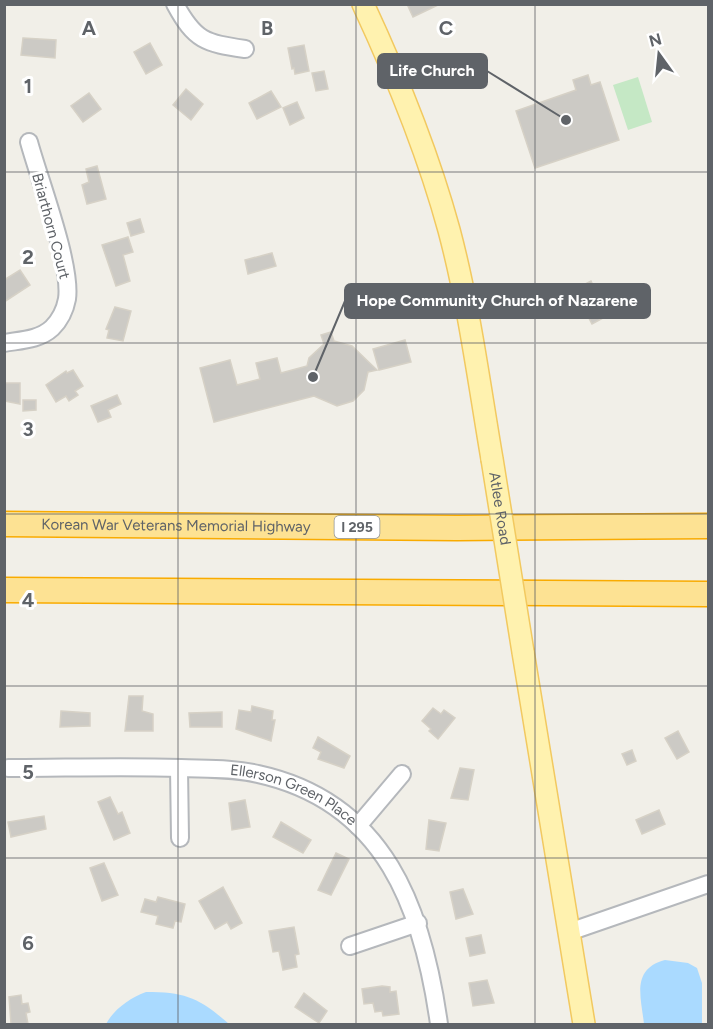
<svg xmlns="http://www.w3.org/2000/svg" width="713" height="1029" viewBox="0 0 713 1029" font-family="Figtree,sans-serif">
<rect width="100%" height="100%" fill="#f1efe8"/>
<path fill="#c5e8c5" d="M638,77l14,45 -24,8 -15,-45z"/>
<g fill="#aadaff">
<path d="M665,960l23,3 9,5 5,15v41h-58c-3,-27 -13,-55 21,-64z"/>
<path d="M146,992c40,0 53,6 83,32h-123c8,-15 24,-26 40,-32z"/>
</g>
<g fill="#cccac5" stroke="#d6d1c6" stroke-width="1.5">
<path d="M407,4h33l-27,13z"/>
<path d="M23,38l33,2 -1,18 -34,-3z"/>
<path d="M150,43l12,22 -16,9 -12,-22z"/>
<path d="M304,45l5,26 -14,3 -1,-6 -2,1 -4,-21z"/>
<path d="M324,71l4,18 -12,2 -4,-18z"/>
<path d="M588,75l3,10 9,-3 19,58 -84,28 -19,-57 60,-21 -3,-10z"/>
<path d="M186,89l17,15 -12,16 -18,-15z"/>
<path d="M271,91l10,16 -24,12 -8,-16z"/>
<path d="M89,93l12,16 -18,13 -12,-16z"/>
<path d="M297,102l7,16 -14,7 -7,-17z"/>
<path d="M97,166l9,33 -19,5 -5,-19 7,-3 -3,-13z"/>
<path d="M140,219l4,13 -13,4 -4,-13z"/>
<path d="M128,237l5,15 -10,3 7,26 -14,5 -14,-41z"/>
<path d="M272,253l4,13 -28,8 -3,-14z"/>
<path d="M20,270l10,15 -26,17v-22z"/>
<path d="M591,281l6,13 -3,2 11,21 -13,7 -10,-19 -12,6 -8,-15z"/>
<path d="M115,307l16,4 -8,30 -16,-3 2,-8 -3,-1z"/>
<path d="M331,332l3,9 18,5 25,24 -9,2 -4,18 -11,11 -16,5 -23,-10 -100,26 -14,-54 30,-8 7,25 23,-6 -4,-16 21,-5 4,15 26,-7 2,-8 15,-14 -3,-9z"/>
<path d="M405,340l6,22 -32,8 -6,-21z"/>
<path d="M73,370l10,16 -8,5 3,4 -9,6 -3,-5 -10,6 -10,-17 20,-14 1,2z"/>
<path d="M4,383h16v21l-16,-3z"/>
<path d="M117,395l4,9 -13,6 3,7 -13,5 -7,-16z"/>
<path d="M23,400h13v10l-13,1z"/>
<path d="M129,696h14l-1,15 11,3v17h-28z"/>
<path d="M252,706l21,5 -1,9h3l-4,21 -35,-12 3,-19 12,2z"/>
<path d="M433,708l8,6 3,-4 11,8 -17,21 -9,-8 2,-2 -9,-8z"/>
<path d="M61,711l29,2v13l-30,1z"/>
<path d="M222,712v15h-32l-1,-14z"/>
<path d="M678,731l11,21 -12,7 -12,-21z"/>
<path d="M318,737l32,19 -6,12 -26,-9 3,-7 -8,-4z"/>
<path d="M632,750l4,11 -9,4 -5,-11z"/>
<path d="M460,768l14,2 -6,30 -17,-2z"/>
<path d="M110,797l8,17 4,-2 8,21 -16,7 -16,-38z"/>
<path d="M245,800l5,27 -18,3 -3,-27z"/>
<path d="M659,810l6,14 -23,10 -6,-14z"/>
<path d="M44,816l2,13 -35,8 -3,-15z"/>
<path d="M429,820l17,3 -7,28 -13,-2z"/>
<path d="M281,822l30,18 -8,13 -30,-16z"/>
<path d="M336,853l13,6 -18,36 -13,-5z"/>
<path d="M104,863l14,32 -16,6 -12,-33z"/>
<path d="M223,887l19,36 -11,6 -4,-7 -12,7 -16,-28z"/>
<path d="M463,889l10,25 -17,5 -6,-27z"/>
<path d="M158,897l27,7 -4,18 -6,-1 -2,7 -17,-4 2,-8 -17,-4 4,-13 11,3z"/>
<path d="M294,927l5,27 -4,1 2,12 -14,3 -4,-19 -6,1 -4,-21z"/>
<path d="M481,935l4,18 -15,3 -4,-18z"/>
<path d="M487,980l7,23 -21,3 -4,-23z"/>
<path d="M382,986l8,1v5l6,-1 3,23 -16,2 -1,-5 -7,1 -2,-9 -9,1 -2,-15z"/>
<path d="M304,993l23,18 -8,12 -24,-16z"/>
<path d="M21,995l1,9 6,-1 2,9 -4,1 2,11h-17l-2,-27z"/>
</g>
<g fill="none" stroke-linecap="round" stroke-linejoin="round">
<defs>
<g id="minor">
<path d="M175,4c20,37 30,39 70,45"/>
<path d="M4,343c17,-3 35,-3 48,-15 8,-8 13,-18 15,-29 5,-34 -28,-120 -38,-157"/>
<path id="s1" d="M8,768c57,0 115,-2 173,0 26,1 52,0 77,6 128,28 165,136 181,250"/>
<path d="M179,768l1,70"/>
<path d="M358,826l44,-52"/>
<path d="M569,932l139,-48"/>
<path d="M350,946l68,-23"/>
</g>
<g id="major">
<path d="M363,4c34,73 65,149 86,226 20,75 30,153 43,229"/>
<path d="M523,652l61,372"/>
</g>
<g id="highway">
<path id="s2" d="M4,524l453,4 251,-2"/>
<path d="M4,590l704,4"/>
</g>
</defs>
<use href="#minor" stroke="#b5b8bc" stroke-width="20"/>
<use href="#major" stroke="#f2c960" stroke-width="24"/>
<use href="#highway" stroke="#f9ab00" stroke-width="27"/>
<use href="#minor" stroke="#fff" stroke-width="16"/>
<use href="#major" stroke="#fff2af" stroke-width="21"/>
<use href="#highway" stroke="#fde293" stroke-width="24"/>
<defs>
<g id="major-bridge">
<path id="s3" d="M492,459l31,193"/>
</g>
</defs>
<use href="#major-bridge" stroke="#f2c960" stroke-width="24" stroke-linecap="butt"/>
<use href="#major-bridge" stroke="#fff2af" stroke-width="21"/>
</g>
<path fill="none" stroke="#5f6368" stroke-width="1.5" stroke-opacity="0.55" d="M178,4v1020M356,4v1020M535,4v1020M4,172h704M4,343h704M4,514h704M4,686h704M4,858h704"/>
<g text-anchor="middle" stroke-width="6" stroke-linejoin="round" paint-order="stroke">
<rect fill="#fff" stroke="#8f9295" stroke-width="1.5" x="334.5" y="516" width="45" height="22" rx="4.5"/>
<g font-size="14" font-weight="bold" fill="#5f6368">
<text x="357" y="532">I 295</text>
</g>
<g font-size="15" fill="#5f6368" stroke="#fff">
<text transform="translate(51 226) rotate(75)" y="5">Briarthorn Court</text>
<text dy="5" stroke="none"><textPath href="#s3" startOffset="50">Atlee Road</textPath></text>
<text dy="5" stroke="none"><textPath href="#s2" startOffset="172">Korean War Veterans Memorial Highway</textPath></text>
<text dy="5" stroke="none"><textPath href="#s1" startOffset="291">Ellerson Green Place</textPath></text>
</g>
</g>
<g font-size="20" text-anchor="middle" font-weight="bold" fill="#5f6368" stroke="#fff" stroke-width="6" stroke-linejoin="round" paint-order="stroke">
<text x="89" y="35">A</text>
<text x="267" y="35">B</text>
<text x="446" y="35">C</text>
<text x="28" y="93">1</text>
<text x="28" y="264">2</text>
<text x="28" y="436">3</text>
<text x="28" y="607">4</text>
<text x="28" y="779">5</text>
<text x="28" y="950">6</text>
</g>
<path fill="none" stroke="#5f6368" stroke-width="2" d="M566 120L487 71M313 377L345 301"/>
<g fill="#5f6368" stroke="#fff" stroke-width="2">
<circle cx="566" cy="120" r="6"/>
<circle cx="313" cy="377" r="6"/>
</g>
<g fill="#5f6368" stroke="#5f6368" stroke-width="2">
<rect x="378" y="54" width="109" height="34" rx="6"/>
<rect x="345" y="284" width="305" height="34" rx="6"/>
</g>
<g font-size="16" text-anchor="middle" font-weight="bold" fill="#fff">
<text x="432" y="76">Life Church</text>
<text x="497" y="306">Hope Community Church of Nazarene</text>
</g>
<rect width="713" height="1029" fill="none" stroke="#5f6368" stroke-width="12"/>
<g transform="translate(659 54) rotate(345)" stroke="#ffffff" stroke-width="4.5" paint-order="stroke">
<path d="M0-4.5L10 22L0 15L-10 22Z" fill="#5f6368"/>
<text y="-9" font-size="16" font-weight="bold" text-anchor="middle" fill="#5f6368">N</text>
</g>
</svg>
